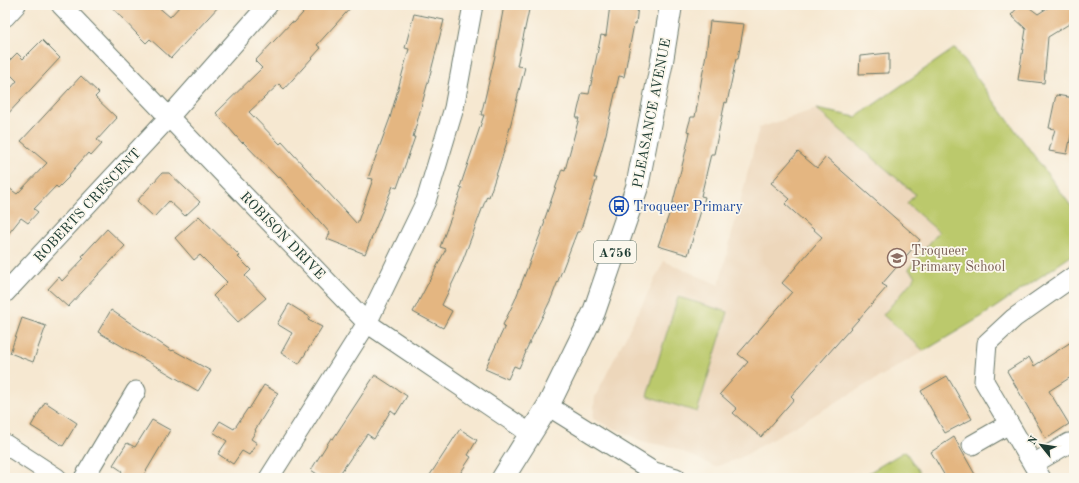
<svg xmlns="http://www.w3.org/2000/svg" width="1079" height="483" viewBox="0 0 1079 483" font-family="'Old Standard TT',serif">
<rect width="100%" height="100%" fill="#fbf7ec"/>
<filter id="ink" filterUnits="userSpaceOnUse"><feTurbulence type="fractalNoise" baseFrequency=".025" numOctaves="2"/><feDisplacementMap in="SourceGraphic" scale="8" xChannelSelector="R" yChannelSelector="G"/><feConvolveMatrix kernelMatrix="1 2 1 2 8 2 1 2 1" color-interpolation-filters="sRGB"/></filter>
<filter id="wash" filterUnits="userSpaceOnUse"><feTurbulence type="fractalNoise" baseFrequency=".012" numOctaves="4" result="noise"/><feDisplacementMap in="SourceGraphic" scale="16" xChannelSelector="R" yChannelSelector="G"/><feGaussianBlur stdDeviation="0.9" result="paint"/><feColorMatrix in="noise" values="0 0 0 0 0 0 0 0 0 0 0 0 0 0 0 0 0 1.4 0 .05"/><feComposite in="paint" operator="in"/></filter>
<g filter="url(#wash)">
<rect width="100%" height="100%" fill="#f6e8d1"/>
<path fill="#edd7bb" d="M955,48l119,162v44l-93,63 -57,34 -182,106 -27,10 -42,-20 -29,-5 -51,-23 2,-22 69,-136 55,24 40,-157 57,-19 40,8z"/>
<g fill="#bbc96c" stroke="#6d8350">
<path d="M955,48l119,162v44l-93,63 -57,34 -41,-36 33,-39 -8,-7 31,-37 -32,-28 8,-10 -99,-85 40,8z"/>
<path d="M678,297l50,15 -31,100 -50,-16z"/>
<path d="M905,451l18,27h-63z"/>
</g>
<g id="blocks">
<g fill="#e4b681">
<path d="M110,5h46l14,12 11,-12h39l-49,53 -21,-19 -4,4 -9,-9z"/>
<path d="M310,5h43l-36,40 4,3 -37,41 -5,-5 -30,28 31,32 2,-2 75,82 16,-45 -5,-1 22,-60 19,-69 -4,-1 9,-34 30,6 -13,51 -18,66h2l-18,51 -4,-2 -28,68 -38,-15 3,-6 -50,-56 -2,1 -35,-36 -1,1 -26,-30 46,-45 -7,-7 37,-39 2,1z"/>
<path d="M504,5h26l-13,61 8,1 -18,72h1l-19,58 -2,-1 -26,69 -19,40 10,6 -9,17 -30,-16 33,-63 -6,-2 22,-59 -2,-1 24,-72h-3l14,-59z"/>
<path d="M610,5h28l-2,19h-2l-10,53 -5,-1 -13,58 -12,44h3l-17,54h-3l-26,67 -26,53h1l-7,16 -5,-2 -6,13 -23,-10 20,-43 -2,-1 12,-25 30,-78 -1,-1 18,-52 3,1 14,-52h-3l6,-25 7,1 12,-59 5,1z"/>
<path d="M1020,5h6l12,9 14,-9h22v16l-26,16 -4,46 -26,-3 8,-51 -15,-14z"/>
<path d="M710,21l34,3 -6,35h-2l-9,44 -2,-1 -11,52h-3l-10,42 4,1 -17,58 -30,-9 14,-40 13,-52 5,-22 -3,-1 4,-14h4l11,-63z"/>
<path d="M42,40l18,18 -55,59v-22l12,-14 -12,-12v-4l12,-12 6,6z"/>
<path d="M889,53v20l-30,1 1,-18z"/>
<path d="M81,76l18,17 -4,4 22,21 -20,22 5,4 -11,12 -3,-3 -20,23 1,1 -11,11 -2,-2 -22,23 4,3 -10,11 -7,-5 -16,20v-53l12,9 30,-31 -26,-22z"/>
<path d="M1056,95l18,3v23l-7,33 -18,-3 6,-22 -6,-1z"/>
<path d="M798,152l19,16 9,-11 94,83 -38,44 5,3 -96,109 3,3 -33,38 -28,-24 4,-4 -17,-15 28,-32 -10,-8 54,-62 -10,-9 40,-46 -37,-33 5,-5 -19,-16z"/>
<path d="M162,173h7l31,29 -15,14 -16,-15 -15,16 -17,-16z"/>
<path d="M199,216l41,40 -2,1 13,13 -6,6 21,22 -28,24 -25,-26 14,-14 -27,-27 -6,5 -19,-22z"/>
<path d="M107,229l18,17 -57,61 -20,-18 11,-12 3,4 22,-23 -2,-2z"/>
<path d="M289,304l21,13 -2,3 14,7 -23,37 -18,-11 11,-20 -15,-9z"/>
<path d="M111,310l61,41 1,-1 38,21 -13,20 -100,-59z"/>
<path d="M22,318l24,8 -13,36 -23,-9z"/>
<path d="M1074,340v35l-25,16 20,33 -23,15 -39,-68 22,-14 5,9z"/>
<path d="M375,375l32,21 -11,18 -5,-4 -17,29 -7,-5 -30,44h-14l-12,-8 20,-32 2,1z"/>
<path d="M947,376l25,43 -27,14 -24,-42z"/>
<path d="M264,385l14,8 -23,37 1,1 -5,8 6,4 -8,12 -7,-4 -9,13 -15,-10 9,-13 -14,-9 7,-11 14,8 14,-21 1,1z"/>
<path d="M45,402l32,21 -14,23 -32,-20z"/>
<path d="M152,420l18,10 -9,16 -19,32h-24l4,-7 -9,-6 14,-22 8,4z"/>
<path d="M460,429l17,11 -9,15 3,2 -14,21h-29z"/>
<path d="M954,437l23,41h-31l-15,-26z"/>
</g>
</g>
</g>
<g filter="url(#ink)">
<use href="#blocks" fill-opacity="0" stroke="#6a796b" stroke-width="1"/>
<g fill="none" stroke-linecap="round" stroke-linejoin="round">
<defs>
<g id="minor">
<path d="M61,5l306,318 164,111"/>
<path d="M5,17l11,-12"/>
<path d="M5,293l164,-176 99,-112"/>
<path d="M548,406l106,66 22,6"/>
<path d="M5,444l52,34"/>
<path d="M972,445l37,-21"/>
<path d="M1033,464l36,-21"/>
<path d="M84,478l52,-87"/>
<path d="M269,478l98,-155 59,-122 28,-93 19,-103"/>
<path d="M1041,478l-57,-97 3,-38 27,-25 60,-42"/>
</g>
<path id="primary" d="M503,478l45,-72 46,-94 43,-125 25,-126 9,-56"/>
</defs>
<use href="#minor" stroke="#6a796b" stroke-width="21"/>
<use href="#primary" stroke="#6a796b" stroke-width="24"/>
<use href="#minor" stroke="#fff" stroke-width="19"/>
<use href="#primary" stroke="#fff" stroke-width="22"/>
</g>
</g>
<defs>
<symbol id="bus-ring" viewBox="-11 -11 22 22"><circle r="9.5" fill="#fbf7ec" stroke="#1a4fb4" stroke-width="1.5"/><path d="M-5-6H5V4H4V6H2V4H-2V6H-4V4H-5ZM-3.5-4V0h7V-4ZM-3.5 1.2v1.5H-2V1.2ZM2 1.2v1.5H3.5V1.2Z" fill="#1a4fb4"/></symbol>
<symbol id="school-ring" viewBox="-11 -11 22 22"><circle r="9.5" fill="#fbf7ec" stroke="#8d6e63" stroke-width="1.5"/><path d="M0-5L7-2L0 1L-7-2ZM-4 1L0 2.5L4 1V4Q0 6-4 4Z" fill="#8d6e63"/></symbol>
</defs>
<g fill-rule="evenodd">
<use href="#bus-ring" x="608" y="195" width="22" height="22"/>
<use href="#school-ring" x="886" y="247" width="22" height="22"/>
</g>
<g text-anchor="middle" stroke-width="3.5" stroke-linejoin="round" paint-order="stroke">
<rect fill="#fbf7ec" stroke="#61756b" stroke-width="1" x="594" y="241" width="42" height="22" rx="3"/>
<g font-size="13" font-weight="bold" fill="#1f3d34">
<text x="615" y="257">A756</text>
</g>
<g font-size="14" fill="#1f3d34" stroke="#fbf7ec">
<text transform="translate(651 113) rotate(-79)" y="5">PLEASANCE AVENUE</text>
<text transform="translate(87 205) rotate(-47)" y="5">ROBERTS CRESCENT</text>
<text transform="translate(283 235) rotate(46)" y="5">ROBISON DRIVE</text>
</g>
<g font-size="14" fill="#164399" stroke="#fbf7ec" text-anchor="start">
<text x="633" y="211">Troqueer Primary</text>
</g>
<g font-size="14" fill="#785e54" stroke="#fbf7ec" text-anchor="start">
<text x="911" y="255">Troqueer<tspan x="911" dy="16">Primary School</tspan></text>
</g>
</g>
<rect width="1079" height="483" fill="none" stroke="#fbf7ec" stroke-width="20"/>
<g transform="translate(1041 445) rotate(300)" stroke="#fbf7ec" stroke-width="3" paint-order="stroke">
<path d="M0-3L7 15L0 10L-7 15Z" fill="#1f3d34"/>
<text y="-6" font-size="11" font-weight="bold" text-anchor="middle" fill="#1f3d34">N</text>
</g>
</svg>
